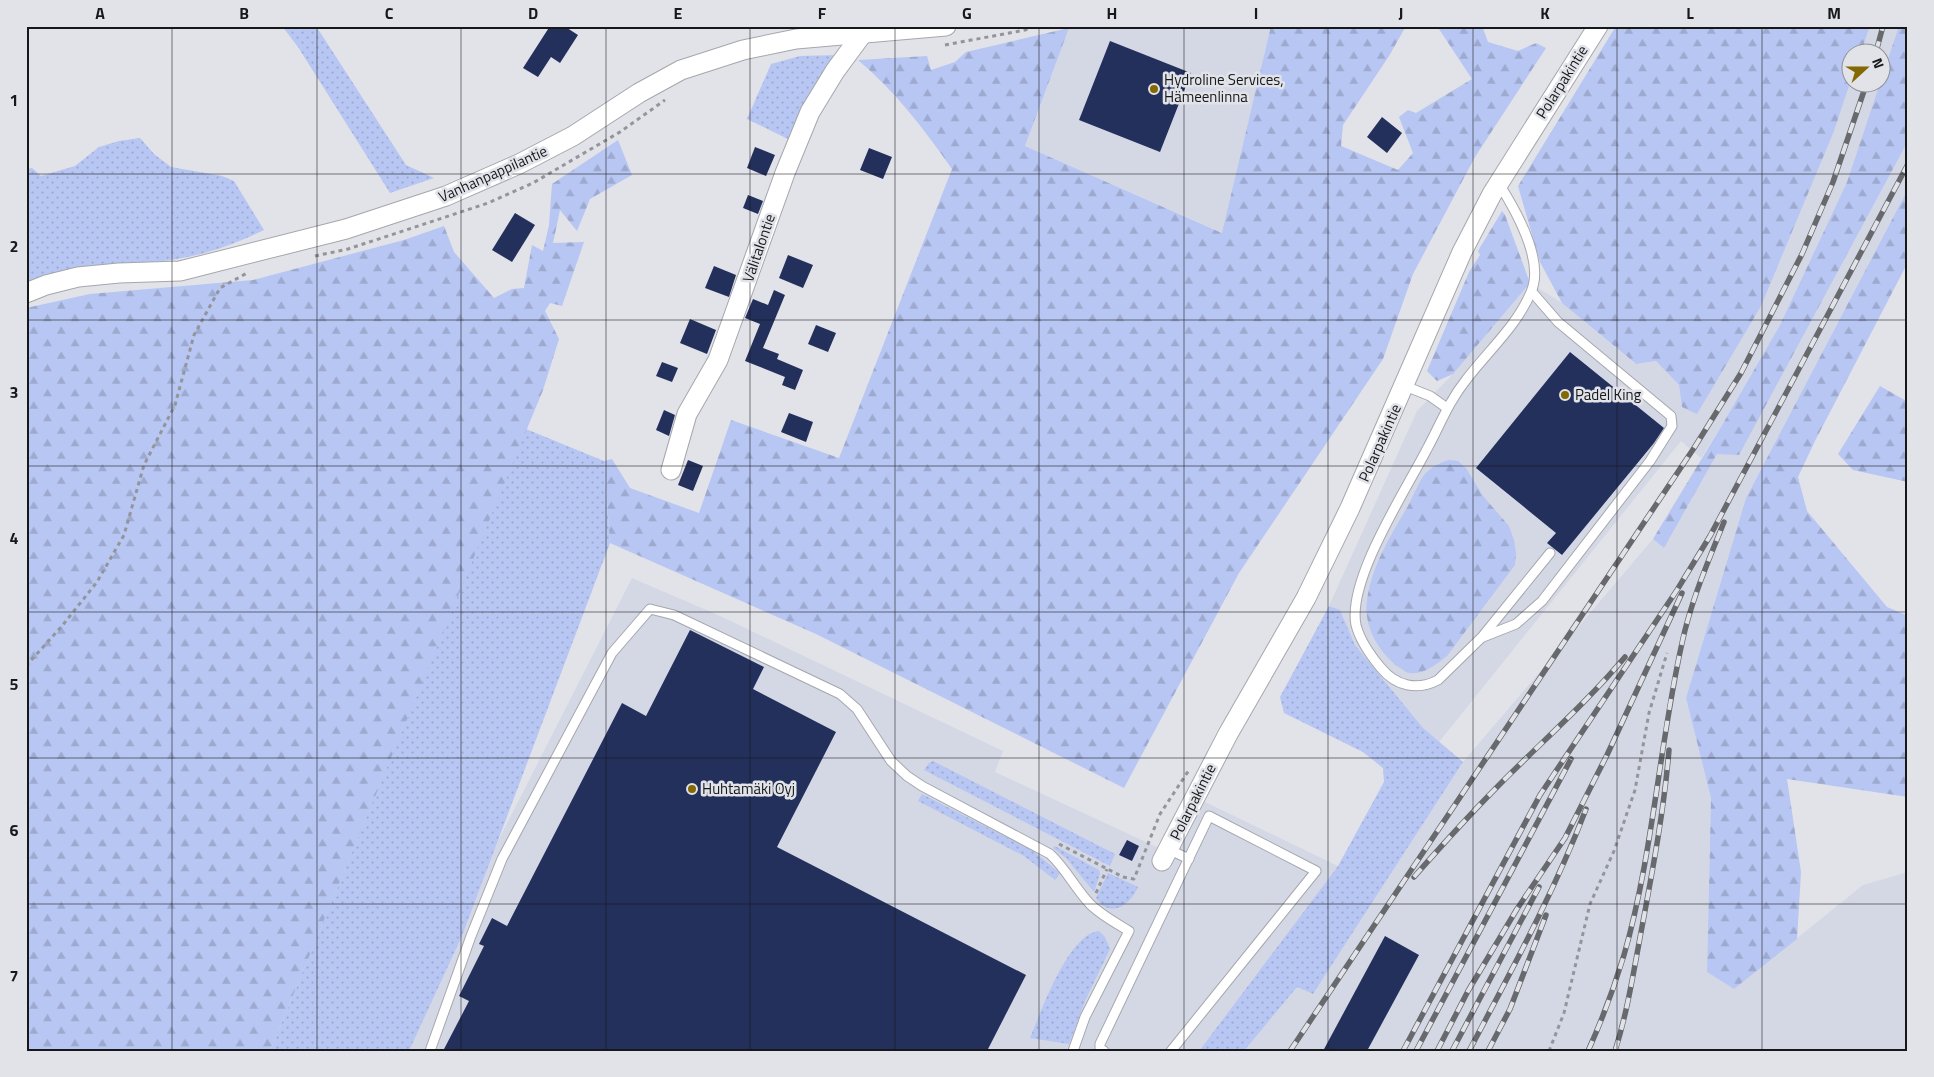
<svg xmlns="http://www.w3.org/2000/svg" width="1934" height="1077" viewBox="0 0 1934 1077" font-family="'Titillium Web',sans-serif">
<defs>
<pattern id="grass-dots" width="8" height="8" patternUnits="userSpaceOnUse" patternTransform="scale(1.25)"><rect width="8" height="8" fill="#b7c6f2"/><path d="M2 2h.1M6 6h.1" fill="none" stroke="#9da9cf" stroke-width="1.8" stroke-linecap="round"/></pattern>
<pattern id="forest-firs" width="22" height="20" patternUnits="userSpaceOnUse" patternTransform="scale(1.25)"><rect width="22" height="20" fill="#b7c6f2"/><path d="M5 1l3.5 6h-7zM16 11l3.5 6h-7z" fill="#9da9cf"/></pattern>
</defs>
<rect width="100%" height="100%" fill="#e1e3e9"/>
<g fill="#d4d8e5">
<path d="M1077,26h194l-48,207 -198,-87 44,-118z"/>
<path d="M1870,26h29l-17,53v-27h-21z"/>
<path d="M1851,80l1,2 28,1 -33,99 -67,143 -59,102 -20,31 -20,-17 -242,301 -16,-14 -68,-83 -15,-35 -11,-4 88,-195 36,-37 77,-91 32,20 73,61 21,-3 23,24 3,22 152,-276z"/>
<path d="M1908,141v48l-162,309 -60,200 25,100 -4,174 27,17 129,-104 45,-13v179h-664l53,-64 16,7 150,-232 190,-223 11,9 53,-94h22z"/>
<path d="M632,578l86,37 285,136 -8,21 179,83 29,-54 135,65 -139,185h-790l53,-115 35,-93z"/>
</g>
<g fill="url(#grass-dots)">
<path d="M282,26h34l90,139 28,13 -44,15 -92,-146z"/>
<path d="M841,55l-47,87 -47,-23 24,-55 29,-8z"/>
<path d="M140,138l14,16 17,13 51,9 12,5 30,49c-27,13 -56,24 -87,29 -52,8 -99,5 -151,23v-113l6,-1 9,8 34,-10 24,-19 20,-6z"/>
<path d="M526,429l78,32 6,82 -148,393 -53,115h-139z"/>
<path d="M1329,606l11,4 15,35 68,83 40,34 -150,232 -16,-7 -53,64h-45l139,-185 46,-84 -1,-14 -20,-16 -79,-39 -4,-16z"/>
<path d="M933,761l182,93 -5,12 -186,-96 5,-7z"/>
<path d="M922,794l111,57 27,22 -5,7 -31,-24 -106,-55z"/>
<path d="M1055,846l44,24 1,4 -6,18 -28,-34 -13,-10z"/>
<path d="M1108,873l30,14c-7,17 -28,33 -42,11z"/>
<path d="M1099,931l6,6 5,12 -25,52 -16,43 -39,-6c11,-26 38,-104 69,-107z"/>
</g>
<g fill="url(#forest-firs)">
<path d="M1271,26h135l-17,30 -46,69 -2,21 57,24 15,-17 -14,-36 9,-7 8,3 56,-34 -35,-53h45l6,16 30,9 18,-8 10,5 -71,109 -62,117 -30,85 -144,214 -115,215 -308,-154 -206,-91 -6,-82 8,-2 18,29 69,25 32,-93 108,38 113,-289c-28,-40 -57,-78 -94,-109l69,-4 4,14 24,-8 11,-10 103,-24 -44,118 197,87z"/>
<path d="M1616,26h254l-9,26h-9l-1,28 -17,51 -73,175 -64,108 -15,-7 -3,-22 -23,-24 -20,3 -74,-61 -22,-41 -22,-76z"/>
<path d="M1899,26h9v115l-169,314 -22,-1 -53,94 -11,-9 68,-112 59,-102 67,-143z"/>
<path d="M618,140l14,35 -42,24 -13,32 -17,-21 -7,33 31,-1 -22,64 -12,-3 -5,8 14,28 -16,51 -273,661h-244v-743l64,-14 163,-14 151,-40 40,-14 10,26 40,46 18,-9 12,-1 8,-43 11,6 6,-26 3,-41z"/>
<path d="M1908,189v73l-93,179 -17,36 9,34 80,96 21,9 -3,51 3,15v115l-121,-18 14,93 -4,67 -63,50 -27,-17 4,-174 -25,-100 60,-200z"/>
<path d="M1502,211l3,4 25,68 -77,91 -16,7 -10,-10 42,-99 11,-17 -2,-4z"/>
<path d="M1880,386l28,16v80l-55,-12 -15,-16z"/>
<path d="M1449,460l9,1 8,7 17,28 26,30 5,14 2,13 -1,12 -68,91c-9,7 -23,19 -37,17 -4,0 -6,-3 -10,-5 -21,-15 -37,-42 -33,-68 5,-35 24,-65 41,-94 5,-10 10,-22 16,-31 7,-8 15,-12 25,-15z"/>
</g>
<g fill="#24305c">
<path d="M550,26h14l14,9 -18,28 -9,-6 -13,20 -15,-9z"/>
<path d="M1110,41l81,32 -31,79 -81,-32z"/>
<path d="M1382,117l20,16 -15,20 -20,-16z"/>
<path d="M755,147l20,8 -9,21 -19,-8z"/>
<path d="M869,148l23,9 -9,22 -23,-9z"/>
<path d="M748,195l15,6 -5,13 -15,-6z"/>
<path d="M515,213l20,12 -23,37 -20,-12z"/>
<path d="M788,255l25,10 -10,23 -24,-10z"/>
<path d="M714,266l22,9 -7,22 -24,-9z"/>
<path d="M774,290l11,5 -22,53 16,6 -2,5 26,11 -8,20 -13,-5 3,-8 -40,-16 15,-37 -15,-6 8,-19 15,6z"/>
<path d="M690,319l26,11 -9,24 -27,-11z"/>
<path d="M816,325l20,8 -8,19 -20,-8z"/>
<path d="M1570,352l94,76 -10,15 -92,112 -15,-12 9,-10 -80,-65z"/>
<path d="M662,362l16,6 -6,14 -16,-6z"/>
<path d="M664,410l11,5 -6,21 -13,-6z"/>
<path d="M789,413l24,9 -7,20 -25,-10z"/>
<path d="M688,460l15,6 -10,25 -15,-6z"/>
<path d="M690,630l74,37 -11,22 83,43 -59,115 249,128 -39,76h-544l26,-50 -10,-5 25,-50 -5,-2 13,-26 15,8 115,-223 24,13z"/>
<path d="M1127,840l12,6 -7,15 -13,-6z"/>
<path d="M1385,936l34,19 -52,96h-44z"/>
</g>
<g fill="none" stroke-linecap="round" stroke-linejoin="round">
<defs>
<g id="service">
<path d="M1499,184c16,25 46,77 32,108 -14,34 -44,60 -65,88 -17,21 -26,45 -39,69 -21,41 -80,131 -71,176 4,16 15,31 25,43 15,18 36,23 57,12l44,-43 68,-84"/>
<path d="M1405,386l25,10 17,12"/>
<path d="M1483,637l33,-13 26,-23 108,-140 22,-35 -1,-10 -113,-94 -26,-30"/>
<path d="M1168,849l21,10"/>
<path d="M430,1051l41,-115 31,-77 110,-206 38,-44 24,6 166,79 17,15 34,52 16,15 15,10 128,68c16,15 25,34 40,50 11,11 26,19 39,27l-44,86 -12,34"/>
<path d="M1104,1051l-4,-2v-5l109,-228 107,55 -145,180"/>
</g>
<g id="minor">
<path d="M26,293l20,-8 32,-8 41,-4 61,-2 166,-42 100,-33 73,-32 54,-28 66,-43 42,-23 62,-20 53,-11 150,-13"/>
<path d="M671,470l16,-56 31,-54 67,-187 25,-61 25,-41 28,-38"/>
<path d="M1162,861l66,-127 78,-136 44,-90 112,-256 30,-58 106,-168"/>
</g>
</defs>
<use href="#service" stroke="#a5a7ac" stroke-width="11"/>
<use href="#minor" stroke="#a5a7ac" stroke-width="21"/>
<g stroke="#94959a" stroke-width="3" stroke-dasharray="4 4" stroke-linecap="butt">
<path d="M945,45l80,-15 12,-4"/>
<path d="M315,256l33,-7 140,-46 45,-20 87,-51 45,-32"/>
<path d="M26,666l36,-40 35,-44 27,-47 20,-70 31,-60 19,-70 26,-47 27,-15"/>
<path d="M1059,844l64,33 11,2 26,-65 29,-44"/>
<path d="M1096,893l11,-24"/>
<path d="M1549,1051l15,-38 26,-109 24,-53 21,-61 14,-77 18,-60"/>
</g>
<use href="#service" stroke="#fff" stroke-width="9"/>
<use href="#minor" stroke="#fff" stroke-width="19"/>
<defs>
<g id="rail">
<path d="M1876,52l7,-26"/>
<path d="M1414,877c29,-33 59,-66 91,-98 40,-40 83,-78 120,-122"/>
<path d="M1290,1051l404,-603 47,-75 61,-119 31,-72 34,-100"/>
<path d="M1403,1051l137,-256 137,-205 33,-54 198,-372"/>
<path d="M1416,1051l155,-292"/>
<path d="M1437,1051l31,-60 49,-82 48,-71 42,-83 75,-162"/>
<path d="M1452,1051l87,-164"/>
<path d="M1469,1051c42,-80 85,-158 117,-242"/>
<path d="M1488,1051l22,-42 36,-94"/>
<path d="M1588,1051c14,-31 26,-63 36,-96 29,-101 35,-209 58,-312 9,-42 26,-81 42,-121"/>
<path d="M1615,1051c13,-41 19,-82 27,-124 11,-59 22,-117 27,-177"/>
</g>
</defs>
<use href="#rail" stroke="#67696c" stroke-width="5.5"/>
<use href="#rail" stroke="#e1e3e9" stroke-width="4" stroke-dasharray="11" stroke-linecap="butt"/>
</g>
<path fill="none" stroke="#17181a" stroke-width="1" stroke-opacity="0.55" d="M172,26v1025M317,26v1025M461,26v1025M606,26v1025M750,26v1025M895,26v1025M1039,26v1025M1184,26v1025M1328,26v1025M1473,26v1025M1617,26v1025M1762,26v1025M26,174h1882M26,320h1882M26,466h1882M26,612h1882M26,758h1882M26,904h1882"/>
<g fill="#846801" stroke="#e1e3e9" stroke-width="2">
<circle cx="1154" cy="89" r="5"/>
<circle cx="1565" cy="395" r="5"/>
<circle cx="692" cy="789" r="5"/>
</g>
<g text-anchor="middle" stroke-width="5" stroke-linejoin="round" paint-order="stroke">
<g font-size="15" fill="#17181a" stroke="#e1e3e9" text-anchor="start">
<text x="1164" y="85">Hydroline Services,<tspan x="1164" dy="17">Hämeenlinna</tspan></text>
<text x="1575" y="400">Padel King</text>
<text x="702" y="794">Huhtamäki Oyj</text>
</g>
<g font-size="15" fill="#17181a" stroke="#e1e3e9">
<text transform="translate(1562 82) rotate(-58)" y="5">Polarpakintie</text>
<text transform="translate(493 174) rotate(-24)" y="5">Vanhanpappilantie</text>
<text transform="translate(759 248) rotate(-71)" y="5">Välitalontie</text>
<text transform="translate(1380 443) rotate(-66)" y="5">Polarpakintie</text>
<text transform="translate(1193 802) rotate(-63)" y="5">Polarpakintie</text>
</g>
</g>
<rect width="1934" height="1077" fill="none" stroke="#e1e3e9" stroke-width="55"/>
<g transform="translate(1866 68) rotate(69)"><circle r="24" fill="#e1e3e9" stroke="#909296"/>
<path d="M0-4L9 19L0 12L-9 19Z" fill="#846801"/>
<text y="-8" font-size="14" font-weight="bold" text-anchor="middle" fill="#17181a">N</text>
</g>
<rect x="28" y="28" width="1878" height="1022" fill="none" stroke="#17181a" stroke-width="2"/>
<g font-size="16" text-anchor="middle" font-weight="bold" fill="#17181a">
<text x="100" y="19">A</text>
<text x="244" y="19">B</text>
<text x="389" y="19">C</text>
<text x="533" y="19">D</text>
<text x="678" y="19">E</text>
<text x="822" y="19">F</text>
<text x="967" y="19">G</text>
<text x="1112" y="19">H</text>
<text x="1256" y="19">I</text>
<text x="1401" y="19">J</text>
<text x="1545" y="19">K</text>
<text x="1690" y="19">L</text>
<text x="1834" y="19">M</text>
<text x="14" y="106">1</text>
<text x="14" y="252">2</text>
<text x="14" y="398">3</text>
<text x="14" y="544">4</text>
<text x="14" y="690">5</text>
<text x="14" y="836">6</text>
<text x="14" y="982">7</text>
</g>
</svg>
